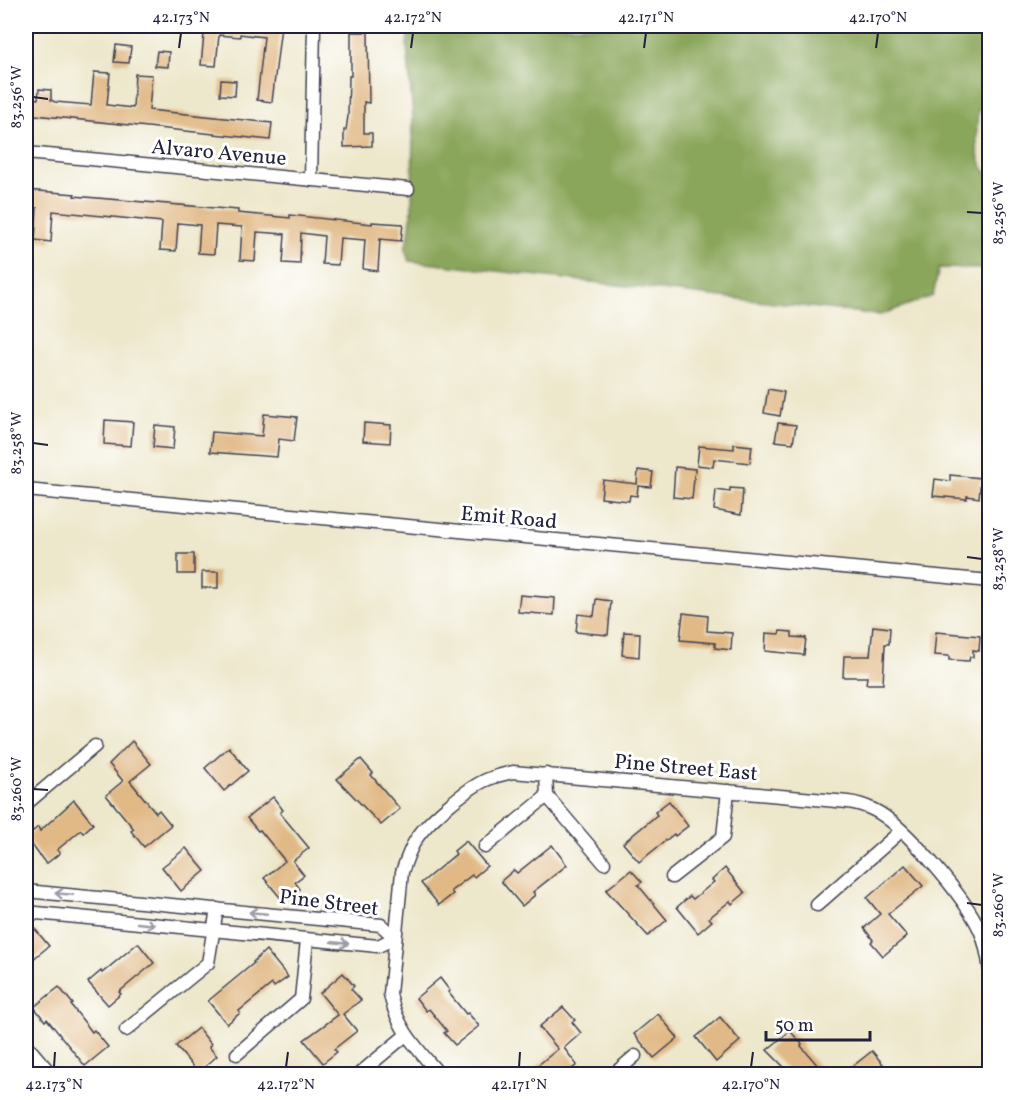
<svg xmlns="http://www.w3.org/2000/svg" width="1015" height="1100" viewBox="0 0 1015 1100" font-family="Vollkorn,serif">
<rect width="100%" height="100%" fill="#fff"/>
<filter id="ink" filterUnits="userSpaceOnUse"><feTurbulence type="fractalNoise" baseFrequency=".0167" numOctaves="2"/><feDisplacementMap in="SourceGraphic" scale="12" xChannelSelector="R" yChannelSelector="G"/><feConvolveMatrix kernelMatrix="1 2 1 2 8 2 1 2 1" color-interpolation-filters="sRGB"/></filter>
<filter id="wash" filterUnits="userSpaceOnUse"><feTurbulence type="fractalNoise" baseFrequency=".008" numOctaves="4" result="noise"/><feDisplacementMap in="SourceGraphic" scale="24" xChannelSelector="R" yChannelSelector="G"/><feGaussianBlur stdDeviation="1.35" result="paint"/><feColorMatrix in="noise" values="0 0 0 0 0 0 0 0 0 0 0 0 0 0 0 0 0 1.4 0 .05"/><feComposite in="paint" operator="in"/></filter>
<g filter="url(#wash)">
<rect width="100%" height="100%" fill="#ede7cb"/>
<path fill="#8aa65a" stroke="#56644a" stroke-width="1.5" d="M409,26h580v79l-11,5c-1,20 -6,50 11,65v94l-50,-1 -6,28 -53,19 -471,-54 -4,-12 4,-14 3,-27 1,-91 -6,-72z"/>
<g id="blocks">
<g fill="#e1b986">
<path d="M199,26h82l-9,76 -15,-2 7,-63 -24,-3v3l-21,-2 -3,31 -15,-1 3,-31h-5z"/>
<path d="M351,32h17l1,71 -5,-1v31h8v13l-28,1v-17h2l2,-14 1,-40h2z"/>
<path d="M116,45l15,2 -2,16 -15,-1z"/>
<path d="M157,51l12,1 -1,15 -13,-1z"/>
<path d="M94,72l16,1 -3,32 26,3 2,-34 17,1 -3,35 123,13 -2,17 -244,-26 2,-16 10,1 1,-10 12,1v10l4,2 36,3z"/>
<path d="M221,80l15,1 -1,15 -15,-1z"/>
<path d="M26,190l49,4 -1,2 164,14v3l52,5v-3l82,9v-2l31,2 -2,17 -21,-2 -2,32 -15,-2 2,-29 -25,-2 -2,27 -16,-1 2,-28 -23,-3 -1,31 -17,-1 2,-29 -28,-2 -2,29 -15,-1 2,-33 -26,-2 -2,29 -16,-1 2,-28 -22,-2 -2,28 -16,-1 2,-28 -109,-11 -2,31 -16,-2 2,-32 -11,-1z"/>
<path d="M768,389l16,3 -4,24 -16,-3z"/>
<path d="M264,414l33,3 -3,24 -15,-2 -2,18 -67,-5 2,-20 50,4z"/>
<path d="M105,420l28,2 -2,24 -27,-2z"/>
<path d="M364,423l27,2 -1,18 -27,-2z"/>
<path d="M778,423l18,2 -3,18 -18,-2z"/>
<path d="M155,425l20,2 -2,22 -20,-2z"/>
<path d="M734,444l18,2 -2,17 -36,-4 -1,8 -16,-2 2,-19 35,3z"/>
<path d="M675,467l20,2 -3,30 -19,-2z"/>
<path d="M638,470l15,2 -2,15 -13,-1 -1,10 -7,-1 -1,6 -28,-3 2,-18 34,4z"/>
<path d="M950,475l31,3 -2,20 -12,-2v3l-34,-3 2,-17 15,2z"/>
<path d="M730,488l13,1 -2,26 -27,-5 2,-20 14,2z"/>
<rect x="178" y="554" width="16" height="20"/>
<rect x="202" y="572" width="16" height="16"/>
<path d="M520,595l35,3 -1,17 -36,-3z"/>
<path d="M596,599l15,2 -3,34 -32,-3 2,-18 16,2z"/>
<path d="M683,613l25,3 -1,15 25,2 -1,17 -16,-2v-5l-35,-3z"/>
<path d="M873,626l17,2 -1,16h-4l-2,40h-17l1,-7h-24l1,-21h26z"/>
<path d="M780,631l12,1v5l14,1 -2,17 -39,-4 1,-18 13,1z"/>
<path d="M624,632l16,1 -1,24 -17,-2z"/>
<path d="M936,632l44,4 -1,15 -6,-1v7h-3l-1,4 -20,-1v-4l-15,-1z"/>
<path d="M132,741l19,23 -21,17 26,32 3,-3 12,15 -27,22 -13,-16 3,-2 -28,-34 17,-14 -14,-17z"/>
<path d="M229,747l19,24 -24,20 -19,-23z"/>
<path d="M361,759l12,14 -2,2 29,34 -19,16 -44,-46z"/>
<path d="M273,797l10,13 -3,3 29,35 -16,13 11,14 -9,7 5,7 -16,13 -20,-24 21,-17 -25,-31 -2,1 -11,-13z"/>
<path d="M74,800l19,24 -10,9 -2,-3 -24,20 3,3 -14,11 -20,-27 12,-10 2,4z"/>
<path d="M669,801l19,25 -13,10 -1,-2 -35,28 -16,-19 34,-28 -2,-3z"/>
<path d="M466,841l21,25 -13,11 -2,-2 -21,16 2,3 -14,11 -18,-22 35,-29 -2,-3z"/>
<path d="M552,845l15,20 -34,27 2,3 -13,11 -21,-25 13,-11 3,3z"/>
<path d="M186,848l19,23 -24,20 -19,-24z"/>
<path d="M905,865l18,21 -35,28 19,22 -24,20 -12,-14 2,-2 -9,-12 16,-14 -13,-16z"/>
<path d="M725,868l20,25 -13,11 -2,-3 -21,17 3,3 -14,12 -21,-26 13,-11 3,3 21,-17 -2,-2z"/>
<path d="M631,870l11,12 -4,3 29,35 -19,16 -42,-46z"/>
<path d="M35,929l14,17 -23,19v-28z"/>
<path d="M138,943l16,20 -35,29 2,2 -13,11 -20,-23 13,-11 1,2z"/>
<path d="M266,950l22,27 -14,10 -2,-3 -33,27 1,2 -13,11 -19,-23 46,-38 -1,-1z"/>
<path d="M343,973l11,13 -3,3 10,11 -18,14 14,17 -23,18 3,3 -14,11 -19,-23 34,-25 -18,-22z"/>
<path d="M440,978l10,13 -2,1 18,22 2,-1 11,13 -24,19 -11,-12 3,-2 -18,-22 -3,2 -10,-13z"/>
<path d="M59,987l14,17 -2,1 21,27 2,-2 14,17 -23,19 -38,-47 -2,2 -11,-14z"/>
<path d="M563,1007l12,13 -3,2 9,11 -17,15 13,17 -12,9h-38l31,-25 -19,-22z"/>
<path d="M658,1014l20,24 -24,20 -20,-24z"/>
<path d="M720,1017l20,24 -24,21 -20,-25z"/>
<path d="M198,1028l13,16 -2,3 8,9 -19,17 -22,-27z"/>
<path d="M790,1031l12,13 -1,2 24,28h-34l-24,-24z"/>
<path d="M872,1051l19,23h-48z"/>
</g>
</g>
</g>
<g filter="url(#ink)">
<use href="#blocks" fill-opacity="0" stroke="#404051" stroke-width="1.5"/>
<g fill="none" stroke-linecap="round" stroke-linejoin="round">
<defs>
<g id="street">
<path d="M26,153l382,36"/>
<path d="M311,180l3,-154"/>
<path d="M26,490l964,91"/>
<path d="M547,796l57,67"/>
<path d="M26,804l69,-58"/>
<path d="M485,847l62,-51 -1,-22"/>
<path d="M672,877l51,-40 5,-46"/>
<path d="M26,891l355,34 14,13"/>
<path d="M817,905l84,-74"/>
<path d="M26,912l352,34 17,-8"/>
<path d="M126,1030l82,-67 9,-54"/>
<path d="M26,1045l25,29"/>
<path d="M237,1054l64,-55 6,-59"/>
<path d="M359,1074l47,-39"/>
<path d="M439,1074c-22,-26 -42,-45 -49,-80l12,-122c4,-11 7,-21 13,-31 11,-19 51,-52 71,-61 9,-4 18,-6 27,-8l335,30c9,1 18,4 26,8 31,15 91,88 106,120 6,13 8,26 10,40"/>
<path d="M614,1074l21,-18"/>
</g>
</defs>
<use href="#street" stroke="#404051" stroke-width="15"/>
<use href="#street" stroke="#fff" stroke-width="12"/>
</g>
<defs><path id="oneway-shaft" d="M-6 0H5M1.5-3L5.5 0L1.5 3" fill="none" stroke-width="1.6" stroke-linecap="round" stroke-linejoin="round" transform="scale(1.5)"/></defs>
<g stroke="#9c9ca7">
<use href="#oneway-shaft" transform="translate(64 894) rotate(-175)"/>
<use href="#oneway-shaft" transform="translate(258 913) rotate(-175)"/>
<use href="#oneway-shaft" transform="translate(146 924) rotate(6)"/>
<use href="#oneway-shaft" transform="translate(340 943) rotate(6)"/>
</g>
</g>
<path fill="none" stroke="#22223b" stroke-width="2" d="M179,48l2,-15M411,48l2,-15M644,48l2,-15M876,48l2,-15M33,97l15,2M967,212l15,1M33,443l15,2M967,557l15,2M33,789l15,1M967,903l15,2M54,1067l1,-15M286,1067l2,-15M519,1067l1,-15M751,1067l2,-15"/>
<g text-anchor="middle" stroke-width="6" stroke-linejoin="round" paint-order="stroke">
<g font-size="21" fill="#22223b" stroke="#fff">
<text transform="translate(219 152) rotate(5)" y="7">Alvaro Avenue</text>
<text transform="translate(509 517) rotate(5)" y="7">Emit Road</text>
<text transform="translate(686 767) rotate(5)" y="7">Pine Street East</text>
<text transform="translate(329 902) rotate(7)" y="7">Pine Street</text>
</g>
</g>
<rect width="1015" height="1100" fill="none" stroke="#fff" stroke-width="66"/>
<path d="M766 1031v9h104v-9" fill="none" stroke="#22223b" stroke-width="3"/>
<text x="775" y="1031" font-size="18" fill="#22223b" stroke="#ffffff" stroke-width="4.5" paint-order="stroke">50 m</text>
<rect x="33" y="33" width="949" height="1034" fill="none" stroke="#22223b" stroke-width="2"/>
<g font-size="15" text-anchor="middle" fill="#22223b">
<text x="181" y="22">42.173°N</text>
<text x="413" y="22">42.172°N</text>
<text x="646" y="22">42.171°N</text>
<text x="878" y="22">42.170°N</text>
<text transform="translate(16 97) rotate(-90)" y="5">83.256°W</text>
<text transform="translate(998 213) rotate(-90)" y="5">83.256°W</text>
<text transform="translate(16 443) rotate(-90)" y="5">83.258°W</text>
<text transform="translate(998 559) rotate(-90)" y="5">83.258°W</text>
<text transform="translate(16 789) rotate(-90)" y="5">83.260°W</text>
<text transform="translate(998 905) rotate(-90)" y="5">83.260°W</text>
<text x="54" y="1089">42.173°N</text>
<text x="286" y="1089">42.172°N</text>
<text x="519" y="1089">42.171°N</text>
<text x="751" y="1089">42.170°N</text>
</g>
</svg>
